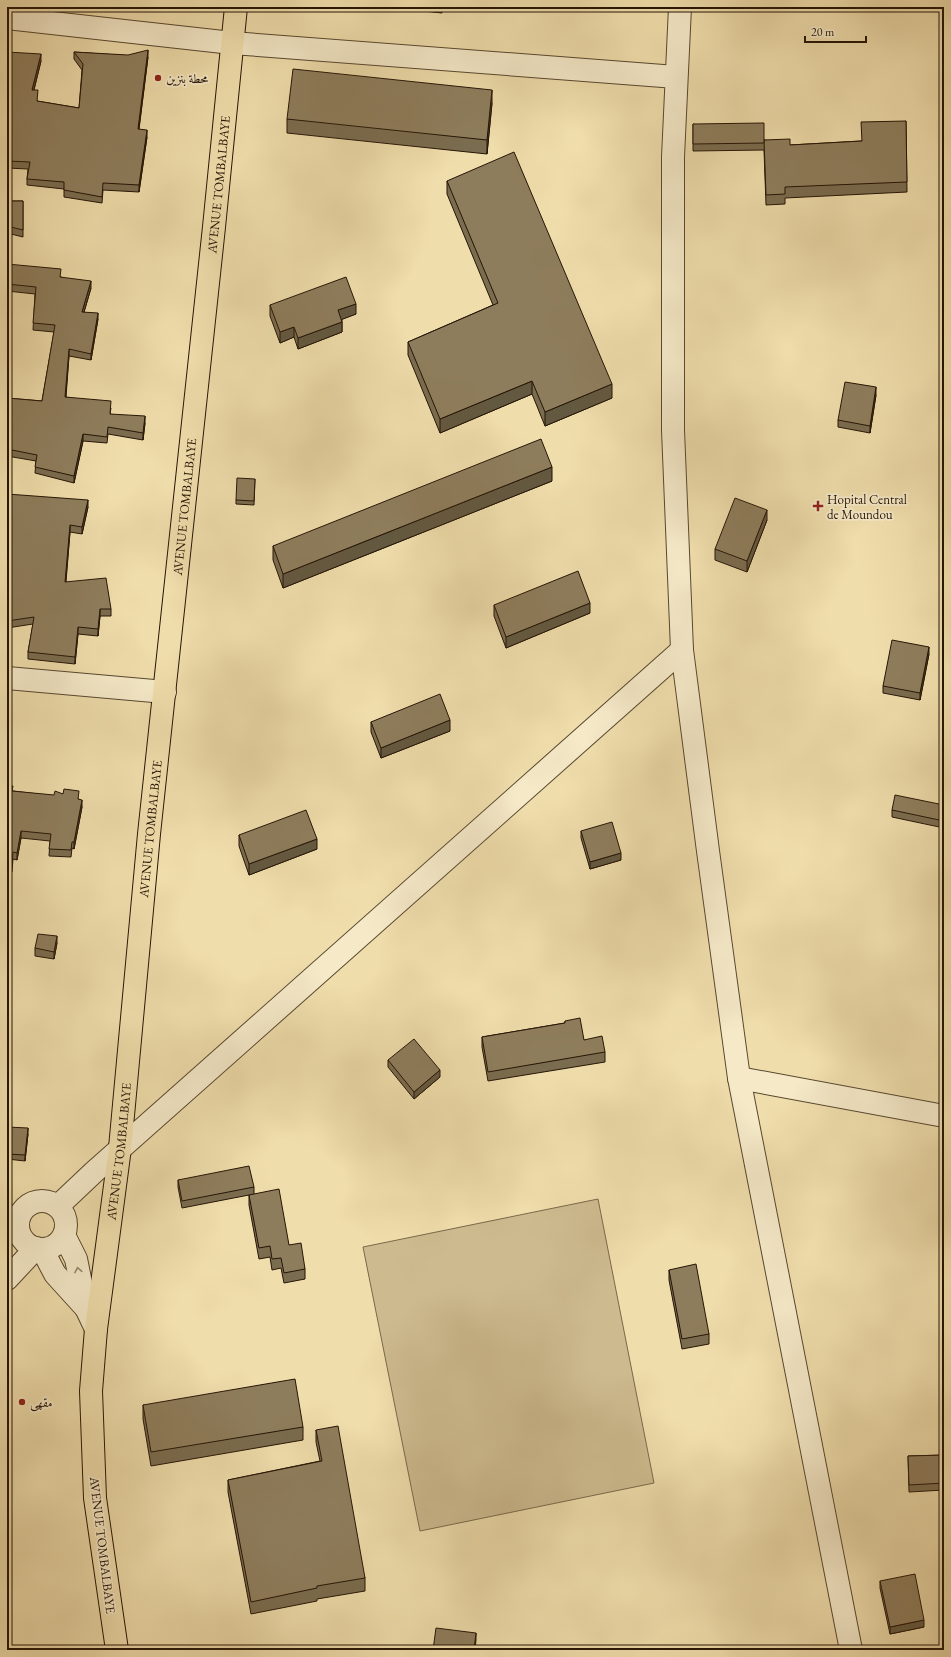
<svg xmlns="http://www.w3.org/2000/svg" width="951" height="1657" viewBox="0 0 951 1657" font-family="'EB Garamond',Amiri,serif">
<rect width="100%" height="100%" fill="#efddab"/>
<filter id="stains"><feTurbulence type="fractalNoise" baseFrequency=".005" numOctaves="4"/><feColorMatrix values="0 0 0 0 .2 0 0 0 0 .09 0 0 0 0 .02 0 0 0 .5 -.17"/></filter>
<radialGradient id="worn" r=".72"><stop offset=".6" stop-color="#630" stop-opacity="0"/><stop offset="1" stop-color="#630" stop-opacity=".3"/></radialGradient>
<path fill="#cdbb8f" stroke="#79684a" d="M598,1199l56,284 -234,48 -57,-284z"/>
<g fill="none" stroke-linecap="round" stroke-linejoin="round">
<defs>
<g id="minor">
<path d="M680,7l-7,150v273l9,220 26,201 31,227 112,572"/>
<path d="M7,18l225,25 444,34"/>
<path d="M7,678l158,14"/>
<path d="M739,1078l205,38"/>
<circle cx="42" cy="1225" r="24"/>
<path d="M58,1206l36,-34 588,-522"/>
<path d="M64,1235l12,24 10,49 10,21"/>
<path d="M42,1249l13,25 30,33"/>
<path d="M7,1279l29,-31"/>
</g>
<g id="major">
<path id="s1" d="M117,1650l-22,-152 -4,-107 5,-62 24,-181 29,-314 65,-607 22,-220"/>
</g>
</defs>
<use href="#minor" stroke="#58472f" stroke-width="24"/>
<use href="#major" stroke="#251506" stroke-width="24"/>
<use href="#minor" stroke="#f5e9c8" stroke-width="22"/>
<use href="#major" stroke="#efddab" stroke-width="22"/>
</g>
<g fill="#7a6c4f" stroke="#251506">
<path d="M387,7h55v6z"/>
<path d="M7,52l34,9 -7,29 3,11 42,7 3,-38 -8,-11v-7l74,5 -9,72 8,8 -8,55 -36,-2 -1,13 -38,-6v-8l-37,-4v-6l1,-10 -21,-1z"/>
<path d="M492,103l-5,51 -200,-21v-14z"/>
<path d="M906,121l1,71 -122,6v6l-19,1 -2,-55 -71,1v-27l72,16 25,5 71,-4z"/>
<path d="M447,181l165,217 -67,28 -13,-32 -92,39 -32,-78v-13l85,-37 -46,-111z"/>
<path d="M7,201h16v36l-16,-4z"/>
<path d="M7,236l4,8 -1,16h-3z"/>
<path d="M7,264l54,13 30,11 -7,24 14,7 -7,41 -22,-4 -3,41 45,11 -1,6 35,9 -2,17 -35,-6 -1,9 -24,-2 -9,42 -39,-10 1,-12 -29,-5v-58l35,3 12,-69 -21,-2 2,-36 -28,-3z"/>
<path d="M270,305l86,9 -14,5v13l-44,17 -4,-12 -14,6 -10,-27z"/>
<path d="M944,393v28l-4,-1v-10z"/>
<path d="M876,395l-6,38 -32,-6v-7z"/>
<path d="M255,479l-1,26 -18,-1v-4z"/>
<path d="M552,481l-269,107 -10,-28v-14z"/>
<path d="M7,494l81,13 -6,27 -12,-2 -4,50 45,27v7h-11l-2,20 -20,-2 -3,30 -47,-5v-7l5,-28 -26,4z"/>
<path d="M767,520l-20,52 -32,-12v-11z"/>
<path d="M494,605l96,8 -84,35 -12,-32z"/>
<path d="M929,654l-9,46 -37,-7v-7z"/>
<path d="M371,722l79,9 -69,27 -10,-26z"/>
<path d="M7,785l6,6 66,8 3,8 -8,42 -2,-1 -1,9 -22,-1 1,-15 -29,-3 -4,22 -4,-1 -1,13h-5z"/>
<path d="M944,805v23l-52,-11v-7z"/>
<path d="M581,831l40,29 -31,9 -9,-31z"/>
<path d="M239,835l78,14 -68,26 -10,-29z"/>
<path d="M57,943l-3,16 -19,-3v-8z"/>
<path d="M565,1021l19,19 21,12v10l-117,19 -6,-34v-10l83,-14z"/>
<path d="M388,1060l52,17 -26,22 -26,-32z"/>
<path d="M7,1127l21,7 -3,27 -18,-2z"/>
<path d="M178,1180l76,7v7l51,75v10l-21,4 -3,-15 -9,2 -2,-13 -11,2 -10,-54v-10l-67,13 -4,-21z"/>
<path d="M669,1270l40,64v10l-27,5 -13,-69z"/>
<path d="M143,1405l160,22v13l-152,26 -8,-47z"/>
<path d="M316,1430l49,148v13l-48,8v2l-66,13 -23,-122v-12l92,-19 -4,-19z"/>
<path d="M944,1455v35l-35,2 -1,-36z"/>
<path d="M880,1581l44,46 -34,7 -10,-46z"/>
</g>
<g fill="#635840" stroke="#251506">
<path d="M148,50v7l-10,79v-7z"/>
<path d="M41,54v7l-9,36v-7z"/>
<path d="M492,90v13l-5,51v-14z"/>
<path d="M147,130v7l-8,55v-7z"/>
<path d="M11,237v7l-1,16v-7z"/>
<path d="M91,281v7l-9,31v-7z"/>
<path d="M356,304v10l-18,7v-11z"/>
<path d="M98,313v6l-7,41v-6z"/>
<path d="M342,322v10l-44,17v-11z"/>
<path d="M294,327v10l-14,6v-11z"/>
<path d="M69,349v7l-4,48v-7z"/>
<path d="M532,381v13l-92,39v-14z"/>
<path d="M612,384v14l-67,28v-14z"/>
<path d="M876,387v8l-6,38v-7z"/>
<path d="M145,416v7l-2,17v-7z"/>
<path d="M83,434v7l-9,42v-7z"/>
<path d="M552,467v14l-269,107v-14z"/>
<path d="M88,500v7l-6,27v-7z"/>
<path d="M767,510v10l-20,52v-11z"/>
<path d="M70,525v7l-5,57v-7z"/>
<path d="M590,603v10l-84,35v-11z"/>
<path d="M100,609v7l-2,20v-7z"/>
<path d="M78,627v7l-3,30v-7z"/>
<path d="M929,647v7l-9,46v-7z"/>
<path d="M450,720v11l-69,27v-10z"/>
<path d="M82,800v7l-8,42v-7z"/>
<path d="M21,831v7l-4,22v-7z"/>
<path d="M317,839v10l-68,26v-11z"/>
<path d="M621,853v7l-31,9v-7z"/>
<path d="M57,936v7l-3,16v-7z"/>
<path d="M8,987v8l-1,13v-8z"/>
<path d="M440,1070v7l-26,22v-7z"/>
<path d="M28,1128v6l-3,27v-6z"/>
<path d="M924,1620v7l-34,7v-7z"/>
<path d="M476,1633v7l-1,10h-1z"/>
</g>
<g fill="#8e7d5c" stroke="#251506">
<path d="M148,50l-10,79 9,1 -8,55 -36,-2 -1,14 -38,-7v-8l-37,-3 3,-17 -23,-1v-109l34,2 -9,36h6l-1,11 42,7 4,-44 -9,-12 54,3z"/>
<path d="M293,69l199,21 -5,50 -200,-21z"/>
<path d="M906,121l1,61 -122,5v7l-19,1 -2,-55 26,-1v6l72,-4 -1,-19z"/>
<path d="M764,123v20l-71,1v-20z"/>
<path d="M514,152l98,232 -67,28 -13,-31 -92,38 -32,-77 90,-39 -51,-122z"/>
<path d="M7,201h16v29l-16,-4z"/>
<path d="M7,236l4,1 -1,16h-3z"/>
<path d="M7,264l54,5 -1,8 31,4 -9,31 16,1 -7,41 -22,-5 -4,48 46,4 -1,13 35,2 -2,17 -35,-6 -1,10 -24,-3 -9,42 -39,-9 2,-12 -30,-6v-51l35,3 13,-76 -22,-2 3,-36 -29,-3z"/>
<path d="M346,277l10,27 -18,6 4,12 -44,16 -4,-11 -14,5 -10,-27z"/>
<path d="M845,382l31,5 -6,39 -32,-6z"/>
<path d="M944,393v18l-4,-1z"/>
<path d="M541,439l11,28 -269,107 -10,-28z"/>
<path d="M237,478l18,1 -1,22 -18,-1z"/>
<path d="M7,494l81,6 -6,27 -12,-2 -5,57 41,-4 5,31h-11l-2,20 -20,-2 -3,30 -47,-5 6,-35 -27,4z"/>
<path d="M735,498l32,12 -20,51 -32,-12z"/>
<path d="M578,571l12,32 -84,34 -12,-32z"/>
<path d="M892,640l37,7 -9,46 -37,-7z"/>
<path d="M440,694l10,26 -69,28 -10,-26z"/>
<path d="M7,785l6,1 -1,5 42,4 1,-4 8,3 1,-5 15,2 -1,8 4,1 -8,42h-2l-1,8 -22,-1 2,-15 -30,-3 -4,22 -4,-1 -1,14 -5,-1z"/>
<path d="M895,795l49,10v16l-52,-11z"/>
<path d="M306,810l11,29 -68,25 -10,-29z"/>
<path d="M612,822l9,31 -31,9 -9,-31z"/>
<path d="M38,934l19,2 -3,16 -19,-4z"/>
<path d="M7,987h1l-1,13z"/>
<path d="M580,1018l4,22 18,-4 3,16 -117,20 -6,-35 83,-14v-2z"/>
<path d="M414,1039l26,31 -26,22 -26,-32z"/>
<path d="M7,1127l21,1 -3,27 -18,-1z"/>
<path d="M249,1166l5,21 -72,14 -4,-21z"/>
<path d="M279,1189l10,56 12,-2 4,26 -21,4 -3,-15 -9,1 -2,-13 -11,2 -10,-53z"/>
<path d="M696,1264l13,70 -27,5 -13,-69z"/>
<path d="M295,1379l8,48 -152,25 -8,-47z"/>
<path d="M338,1426l27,152 -48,8v2l-66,14 -23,-122 94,-19 -6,-31z"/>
<path d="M944,1455v28l-35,2 -1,-29z"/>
<path d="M915,1574l9,46 -34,7 -10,-46z"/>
<path d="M436,1628l40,5 -2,17h-41z"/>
</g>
<defs><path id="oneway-chevron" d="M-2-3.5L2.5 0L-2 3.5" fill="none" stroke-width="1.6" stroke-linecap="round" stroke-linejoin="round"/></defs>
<use stroke="#978a71" href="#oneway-chevron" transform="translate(78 1270) rotate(-101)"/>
<g fill="#8f2418" stroke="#f5e9c8" stroke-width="1.5">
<circle cx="158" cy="78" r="4"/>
<path d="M816 500h4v4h4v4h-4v4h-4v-4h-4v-4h4z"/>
<circle cx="22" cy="1402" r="4"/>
</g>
<g text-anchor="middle" stroke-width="3.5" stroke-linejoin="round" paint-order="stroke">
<g font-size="13" fill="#251506" stroke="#f5e9c8" text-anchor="start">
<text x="166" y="83">محطة بنزين</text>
<text x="827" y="504">Hopital Central<tspan x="827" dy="15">de Moundou</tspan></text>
<text x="30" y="1407">مقهى</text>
</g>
<g font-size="13" fill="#251506" stroke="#f5e9c8">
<text dy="5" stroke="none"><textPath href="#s1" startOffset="1474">AVENUE TOMBALBAYE</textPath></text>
<text dy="5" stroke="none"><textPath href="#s1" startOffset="1150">AVENUE TOMBALBAYE</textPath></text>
<text dy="5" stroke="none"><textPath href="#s1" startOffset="826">AVENUE TOMBALBAYE</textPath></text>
<text dy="5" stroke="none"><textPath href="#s1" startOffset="502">AVENUE TOMBALBAYE</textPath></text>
<text transform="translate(103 1545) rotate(83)" y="5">AVENUE TOMBALBAYE</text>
</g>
</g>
<rect width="951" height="1657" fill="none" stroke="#efddab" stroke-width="24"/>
<rect x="8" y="8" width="935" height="1641" fill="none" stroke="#251506" stroke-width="2"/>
<rect x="12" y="12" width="927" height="1633" fill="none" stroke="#251506"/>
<path d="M805 36v6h61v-6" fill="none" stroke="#251506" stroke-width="2"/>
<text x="811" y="36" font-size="12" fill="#251506" stroke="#f5e9c8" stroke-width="3" paint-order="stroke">20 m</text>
<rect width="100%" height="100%" filter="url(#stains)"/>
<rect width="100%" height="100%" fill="url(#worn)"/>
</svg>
